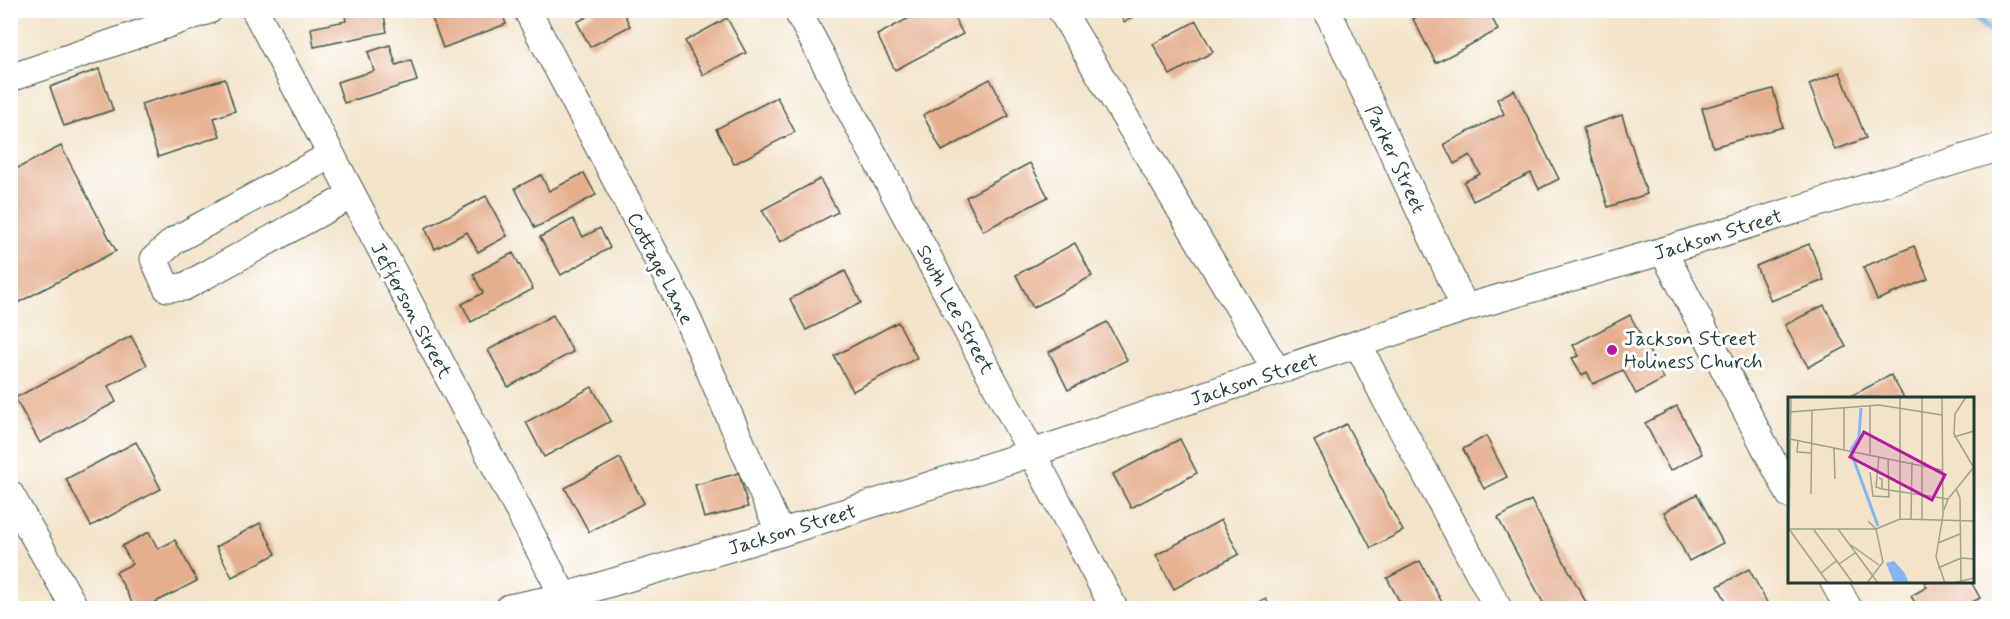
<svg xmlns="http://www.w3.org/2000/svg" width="2010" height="619" viewBox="0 0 2010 619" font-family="Mynerve,sans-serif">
<rect width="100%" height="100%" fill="#fff"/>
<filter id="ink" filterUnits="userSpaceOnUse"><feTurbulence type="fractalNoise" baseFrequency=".0167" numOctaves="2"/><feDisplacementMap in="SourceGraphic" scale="12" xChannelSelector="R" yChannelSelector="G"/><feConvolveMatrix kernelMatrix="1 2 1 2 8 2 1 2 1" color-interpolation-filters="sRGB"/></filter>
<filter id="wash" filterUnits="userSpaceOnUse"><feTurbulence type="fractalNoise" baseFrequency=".008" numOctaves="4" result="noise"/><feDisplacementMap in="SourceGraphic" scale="24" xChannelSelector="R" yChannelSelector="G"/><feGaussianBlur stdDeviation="1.35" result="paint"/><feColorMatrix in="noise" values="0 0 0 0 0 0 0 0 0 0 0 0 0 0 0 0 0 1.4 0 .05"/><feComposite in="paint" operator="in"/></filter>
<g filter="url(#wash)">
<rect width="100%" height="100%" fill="#f3e3c9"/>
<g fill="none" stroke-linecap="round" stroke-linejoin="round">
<path stroke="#84b6f1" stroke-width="8" d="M1968,10l32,29"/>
</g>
<g id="blocks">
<g fill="#e5ae8d">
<path d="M344,10h39l4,22 -73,15 -3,-19 35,-7z"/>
<path d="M429,10h36l2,5 13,-5h21l5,14 -63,24z"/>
<path d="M592,10h30l8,16 -40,21 -13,-25 17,-9z"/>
<path d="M924,10h26l13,24 -68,36 -18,-35z"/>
<path d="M1118,10h27l-21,12z"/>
<path d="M1429,10h59l10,20 -62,33 -23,-44z"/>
<path d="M727,18l19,35 -43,22 -18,-34z"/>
<path d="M1196,21l17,31 -43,23 -17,-31z"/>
<path d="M390,45l6,20 15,-5 6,21 -73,22 -7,-21 37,-11 -6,-19z"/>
<path d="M99,69l14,41 -49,16 -14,-39z"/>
<path d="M1840,72l26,66 -31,12 -26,-66z"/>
<path d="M225,79l10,32 -21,7 6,18 -62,21 -17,-53z"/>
<path d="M990,79l19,37 -67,35 -19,-36z"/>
<path d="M1773,89l10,38 -70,20 -11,-39z"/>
<path d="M1514,90l45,89 -20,10 -8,-16 -58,28 -9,-19 16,-8 -10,-19 -16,9 -10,-20 60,-30 -7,-15z"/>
<path d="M777,97l18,35 -61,32 -18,-35z"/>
<path d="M1622,115l25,79 -39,13 -25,-79z"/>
<path d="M61,146l55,105 -106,56v-135z"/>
<path d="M1030,163l18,34 -65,34 -17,-34z"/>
<path d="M584,173l12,22 -61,33 -20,-40 26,-13 8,16z"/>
<path d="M820,179l18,33 -58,30 -18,-32z"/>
<path d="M486,196l21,40 -29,16 -11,-20 -32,17 -10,-21z"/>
<path d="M573,219l10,18 17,-9 10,20 -49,27 -21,-38z"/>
<path d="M1075,243l17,33 -59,32 -17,-33z"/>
<path d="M1809,244l15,36 -53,21 -15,-35z"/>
<path d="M1914,246l14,33 -51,21 -14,-33z"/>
<path d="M513,253l20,36 -62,33 -9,-18 21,-11 -10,-19z"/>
<path d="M845,271l16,32 -55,27 -16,-31z"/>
<path d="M1824,305l22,42 -38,20 -23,-42z"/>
<path d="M553,315l20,37 -65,35 -20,-37z"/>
<path d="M1630,315l34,64 -28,15 -13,-24 -30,14 -6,-12 -5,3 -10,-17 7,-2 -6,-11z"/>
<path d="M898,322l19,36 -64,33 -19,-35z"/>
<path d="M1107,322l20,38 -59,30 -19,-38z"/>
<path d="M131,336l16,29 -39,21 8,16 -76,41 -25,-45z"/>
<path d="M1891,375l13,23h-57z"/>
<path d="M592,387l19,34 -67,36 -18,-35z"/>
<path d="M1677,406l25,48 -32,17 -25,-48z"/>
<path d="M1346,424l57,107 -32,17 -57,-107z"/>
<path d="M1486,436l21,41 -23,12 -21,-40z"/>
<path d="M1180,439l17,34 -66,35 -18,-34z"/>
<path d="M136,442l25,47 -70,37 -25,-47z"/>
<path d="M620,458l24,45 -55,29 -24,-44z"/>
<path d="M739,473l9,34 -44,11 -9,-33z"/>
<path d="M1697,494l26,49 -34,18 -25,-49z"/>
<path d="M1531,500l58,108h-43l-48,-90z"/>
<path d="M1221,520l18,34 -65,35 -18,-34z"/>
<path d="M260,523l16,31 -44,23 -16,-30z"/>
<path d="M149,532l9,17 17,-9 22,41 -53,27h-9l-19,-36 16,-8 -10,-18z"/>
<path d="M1420,561l25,47h-42l-16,-30z"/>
<path d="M1749,569l21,39h-40l-12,-22z"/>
<path d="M1924,582h47l9,16 -19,10h-43l-7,-12 16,-9z"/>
<path d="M1266,599l5,9h-23z"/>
</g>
</g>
</g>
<g filter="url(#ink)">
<use href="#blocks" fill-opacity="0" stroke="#3f564a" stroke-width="1.5"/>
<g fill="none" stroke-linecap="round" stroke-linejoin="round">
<defs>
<g id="minor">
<path d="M255,10l315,598"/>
<path d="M527,10l154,294 99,229"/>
<path d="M797,10l317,598"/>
<path d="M1061,10l216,361"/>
<path d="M1327,10l138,298"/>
<path d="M10,78l199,-68"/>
<path d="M331,155l-156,85 -21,19 13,29 17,-1 168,-92"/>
<path d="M1663,251l127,244"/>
<path d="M1358,344l26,52 114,212"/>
<path d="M10,494l65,114"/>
<path d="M1834,582l14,26"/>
<path d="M509,608l54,-11 217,-64 252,-80 433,-145 198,-57 337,-104"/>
</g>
</defs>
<use href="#minor" stroke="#3f564a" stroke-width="29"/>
<use href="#minor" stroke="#fff" stroke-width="27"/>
</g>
</g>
<circle fill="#b5179e" stroke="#fff" stroke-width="2" cx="1612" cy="350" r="6"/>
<g text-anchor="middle" stroke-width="6" stroke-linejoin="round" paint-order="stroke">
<g font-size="20" fill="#1f3d34" stroke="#fff">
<text transform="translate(1396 159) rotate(65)" y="7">Parker Street</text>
<text transform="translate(1718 234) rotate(-17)" y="7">Jackson Street</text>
<text transform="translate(661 268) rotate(63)" y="7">Cottage Lane</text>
<text transform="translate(956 309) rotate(62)" y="7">South Lee Street</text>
<text transform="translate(412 310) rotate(62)" y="7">Jefferson Street</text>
<text transform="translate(1254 379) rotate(-18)" y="7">Jackson Street</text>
<text transform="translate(792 529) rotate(-17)" y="7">Jackson Street</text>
</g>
<g font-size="20" fill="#1f3d34" stroke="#fff" text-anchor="start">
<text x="1624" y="345">Jackson Street<tspan x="1624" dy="23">Holiness Church</tspan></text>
</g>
</g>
<g transform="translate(1788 397)">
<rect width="186" height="186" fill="#f3e3c9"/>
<path d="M106,164l10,11 5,11h-15l-8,-20z" fill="#84b6f1"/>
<path fill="none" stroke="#84b6f1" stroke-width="3" d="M63,53l8,-13 2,-29M63,55l27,74"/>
<path fill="none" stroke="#9ea18d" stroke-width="1.5" d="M3,0l-2,132 39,54M134,0v123M154,0l1,118 -7,42 9,26M178,0l-11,17 -1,20 20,34M2,15l89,-7 63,10M166,40l20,-6M2,42l152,31M10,44l-1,11 15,1M46,51l1,31M56,52v-42M82,57v-49M82,75l3,24 16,1 -1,-39M91,81l3,1v10l-6,-2 3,-31M94,92l66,10M168,92l4,9 1,85M23,97l1,-84M156,113l4,-11 26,-32M112,122v-122M123,123l1,-58M2,132h86l24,-10 74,2M50,132l40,54M26,133l39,53M150,146l22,-9M63,148l28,20M51,167l16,-11M150,171l23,-10 13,1M33,176l15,-12M79,186l16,-21 -7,-33 -8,-8M165,186l21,-5"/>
<path fill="#b5179e" fill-opacity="0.15" stroke="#b5179e" stroke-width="3" d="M76,35l81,43 -13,25 -82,-43z"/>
<rect width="186" height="186" fill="none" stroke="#1f3d34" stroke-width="3"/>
</g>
<rect width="2010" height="619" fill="none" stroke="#fff" stroke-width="36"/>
</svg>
